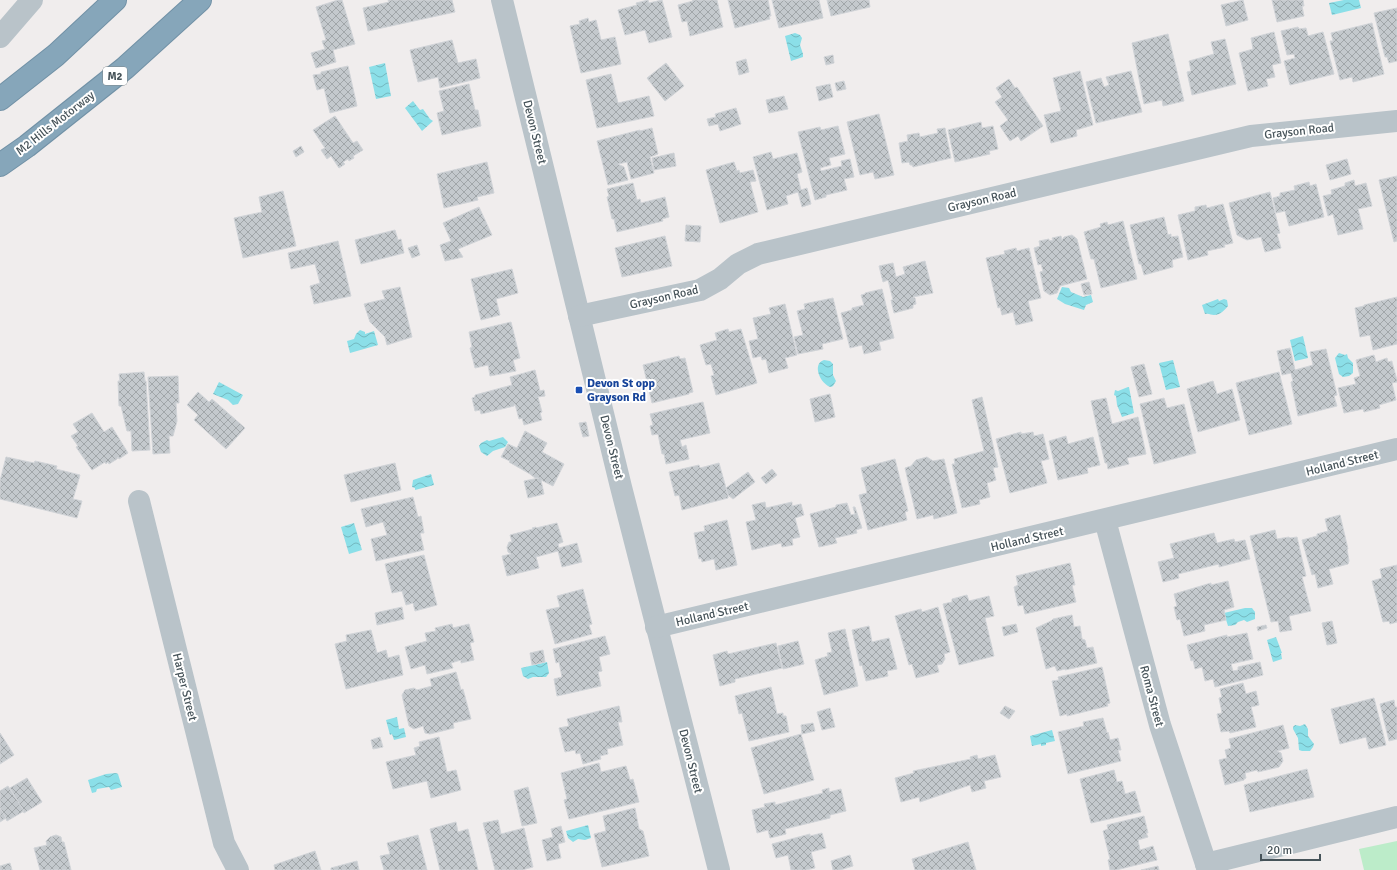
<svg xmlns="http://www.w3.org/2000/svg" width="1397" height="870" viewBox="0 0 1397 870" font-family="Signika,sans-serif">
<defs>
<pattern id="water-waves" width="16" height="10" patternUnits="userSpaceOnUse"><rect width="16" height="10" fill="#8bdfe8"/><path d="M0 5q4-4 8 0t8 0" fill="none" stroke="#73b7bf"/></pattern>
<pattern id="building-cross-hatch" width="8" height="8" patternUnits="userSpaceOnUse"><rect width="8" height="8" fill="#c4c9cd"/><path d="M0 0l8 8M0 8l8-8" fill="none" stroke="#a1a6a9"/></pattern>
</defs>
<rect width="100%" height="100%" fill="#f0eded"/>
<path fill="#bcecc9" d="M1397,841v29h-33l-5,-21z"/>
<g fill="url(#water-waves)">
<path d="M1344,0h15l2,8 -29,7 -3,-12z"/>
<path d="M795,33l5,2 2,3 -2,7 3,9v3l-12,4 -6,-25z"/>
<path d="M385,63l6,33 -15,3 -7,-32z"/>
<path d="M413,101l7,9 3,-1 7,10 3,2 -11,10 -17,-23z"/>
<path d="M1062,287l7,1 2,4 12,5 8,-2 2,7 -7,3 -2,5 -19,-6 -8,-5z"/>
<path d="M1218,299l1,2 5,-2 3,1 1,6c-3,4 -8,9 -14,9 -3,0 -5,-2 -9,-1l-3,-9z"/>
<path d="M360,330l5,2v2l9,-3 4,14 -28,8 -3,-12 7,-2 2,-5z"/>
<path d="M1303,336l5,22 -13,3 -5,-21z"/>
<path d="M1339,353l6,2 2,-1 1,4 5,5v10l-4,3 -6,1 -4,-3 -4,-16z"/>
<path d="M824,360l6,1 3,3v11l3,6 -3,5 -2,1c-10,-2 -20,-23 -7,-27z"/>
<path d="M1173,360l7,27 -14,3 -7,-27z"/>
<path d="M219,382l24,13 -5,9 -5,1 -5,-5 -15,-6z"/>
<path d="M1128,387h1l5,26 -12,4 -5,-12 -1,-9 -2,-1 1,-5 3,1z"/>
<path d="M503,437l5,5 -3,5 -12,4 -6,5 -6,-4 -2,-6 2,-3 6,-3 2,1z"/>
<path d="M431,474l3,11 -19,5v-2l-3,-1 1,-7z"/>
<path d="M354,523l8,27 -13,4 -8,-27z"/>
<path d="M1245,608h7l3,4v7l-8,3 -3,-2 -6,2 -3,3 -7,1 -4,-13z"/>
<path d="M1276,637l6,16h-1l1,6 -9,3 -6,-22z"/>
<path d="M547,662l2,11 -3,4h-13l-5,2 -5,-3 -2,-8z"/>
<path d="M397,717l2,12 5,-1 2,9 -12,3 -2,-6 -2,1 -4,-15z"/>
<path d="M1305,724l3,5v7l6,8 -1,3 -3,4h-8l-3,-1 -1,-12 -5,-9v-2l2,-2 5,1z"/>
<path d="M1052,730l3,11 -9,2v2l-5,1v-2l-9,2 -2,-10z"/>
<path d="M116,773l2,1 4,13 -11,3 -2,-3 -12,2 -1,3 -4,1 -4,-13 18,-6z"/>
<path d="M588,825l3,13 -6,2 -7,-1 -5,3 -5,-4 -2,-7z"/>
</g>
<g fill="url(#building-cross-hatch)" stroke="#d1d4d8">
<path d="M338,0h4l13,44 -22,6 3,12 -20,6 -5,-15 14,-4 -3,-8 4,-1 -10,-33z"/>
<path d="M388,0h64l3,12 -87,19 -5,-23 26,-6z"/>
<path d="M648,0l1,3 13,-3 10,37 -23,6 -4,-13 -20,5 -7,-25 19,-5 -1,-2z"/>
<path d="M692,0h25l6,27 -33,9 -3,-15 -5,1 -4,-17 15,-4z"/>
<path d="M728,0h40l3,16h-2l1,3 -35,9z"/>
<path d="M772,0h47l4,18 -44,10z"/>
<path d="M827,0h42l1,7 -39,9z"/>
<path d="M1243,0l5,20 -22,6 -5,-21z"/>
<path d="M1272,0h31l1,6h-2l2,10 -27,6z"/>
<path d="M1397,8v53l-8,2 -2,-6h-2l-11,-44z"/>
<path d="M588,18l1,4 7,-2 5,20 14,-3 6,27 -40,9 -11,-47 10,-2 -1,-3z"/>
<path d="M1372,23l12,51 -31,8 -1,-5 -12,3 -10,-39h3l-2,-8z"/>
<path d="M1298,27l1,2 7,-1 2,8 15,-4 11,42 -44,11 -6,-24 11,-3 -1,-4 -7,1 -6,-24z"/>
<path d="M1274,32l7,31 -9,2 3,12 -9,2 2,7 -20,5 -9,-38 14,-4 -2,-11z"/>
<path d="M1168,34l16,67 -21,5 -1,-6 -18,4 -12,-61z"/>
<path d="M1225,39l11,45 -44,11 -5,-23 4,-1 -2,-10 25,-7 -3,-12z"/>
<path d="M452,40l6,23 18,-4 4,19 -40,10 -2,-11 -20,5 -8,-32z"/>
<path d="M833,55l1,8 -8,2 -2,-8z"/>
<path d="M746,59l3,13 -10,3 -3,-13z"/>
<path d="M666,63l18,23 -19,15 -18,-23z"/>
<path d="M348,66l9,40 -27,7 -6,-25 -7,2 -4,-15 8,-1v-2z"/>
<path d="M1080,71l13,54 -17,5 1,6 -26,7 -7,-28 17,-4 -8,-33z"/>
<path d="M1131,71l11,41 -46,11 -10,-41 15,-4 3,9 5,-2 -3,-8z"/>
<path d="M611,74l7,29 31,-7 5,20 -57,12 -11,-48z"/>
<path d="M1009,79l6,9 2,-1 26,39 -22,15 -3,-5 -8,5 -10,-15 8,-6 -13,-18 7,-5 -6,-9z"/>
<path d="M844,81l2,8 -9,2 -2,-8z"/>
<path d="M469,84l6,26h3l3,16 -39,9 -5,-22 7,-2 -5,-20z"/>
<path d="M830,84l3,13 -14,4 -3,-14z"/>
<path d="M784,96l4,13 -19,4 -3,-13z"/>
<path d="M736,108l5,16 -21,7 -2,-7 -9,2 -2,-7 9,-2 -1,-3z"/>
<path d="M879,114l15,61 -19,4 -2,-7 -13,3 -13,-53z"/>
<path d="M335,116l18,27 4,-2 6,9 -10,6 1,2 -5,3 -1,-2 -5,3 2,2 -6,4 -8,-12 -4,3 -6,-9 4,-2 -12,-18z"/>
<path d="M981,122l1,6 11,-2 5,23 -9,2 1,3 -35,8 -7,-32z"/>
<path d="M838,126l7,28 -16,4 2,7 -11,3 1,3 21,-5 -1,-5 9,-2 4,18 -10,2 3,11 -21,5v2l-11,3 -17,-68 22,-5 1,3z"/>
<path d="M652,128l6,26 -8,3 4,16 -23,6 -4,-17 -9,2 6,3 4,13 -20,5 -11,-44 43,-11v1z"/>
<path d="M945,128l6,30 -38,9 -1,-2h-2l-1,-3 -7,1 -3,-20 9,-2 -1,-6 12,-2 1,4 18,-4 -1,-4z"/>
<path d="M301,146l3,6 -8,5 -3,-6z"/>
<path d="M771,152l2,7 24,-6 5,19 -5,2 4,16 6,-2 4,16 -9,3 -4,-15 -12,4 2,8 -21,6 -14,-53z"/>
<path d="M674,153l2,13 -22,4 -2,-12z"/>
<path d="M1347,159l4,15 -21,6 -4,-15z"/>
<path d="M487,162l7,31 -17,4 1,3 -34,8 -7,-34z"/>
<path d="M734,162l3,9 2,-1 1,3 13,-3 3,11 -6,1 8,30 -38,11 -14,-53z"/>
<path d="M1397,176v65l-3,1 -15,-62z"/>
<path d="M1354,180l1,6 11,-3 6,23 -14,3 5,20 -25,6 -5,-21 -5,2 -5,-20 9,-2 -1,-4 14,-4v-3z"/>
<path d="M1309,182l1,4 6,-2 8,33 -35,9 -4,-15 -9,2 -3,-15 7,-2v-3l15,-3 -1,-4z"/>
<path d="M633,183l4,17 3,-1 1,4 24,-6 4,20 -7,2 1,2 -46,11 -3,-13h-2l-5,-22 2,-1 -2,-7z"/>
<path d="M283,191l13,55 -53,12 -9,-40 28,-6 -3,-15z"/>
<path d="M1270,192l10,41 -3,1 4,14 -16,4 -4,-15 -14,3 -10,-5 -8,-32z"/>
<path d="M1223,204l10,39 -9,2 1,2 -18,4 1,4 -20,5 -10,-45 17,-4v-4l11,-2 1,3z"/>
<path d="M479,207l13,28 -34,14 5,8 -18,4 -5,-16 11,-4 -8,-18z"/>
<path d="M1164,217l4,18 3,-1v3l7,-1 5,21 -11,3 1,7 -29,8 -3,-11h-2l-9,-39z"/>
<path d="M1123,221l14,58 -36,9 -7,-29h-3l-7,-27 17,-5 -1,-3 7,-2 1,3z"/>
<path d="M686,225l15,1 -1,16 -15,-1z"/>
<path d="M395,230l3,10 3,-1 3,14 -43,11 -6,-24z"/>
<path d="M1072,235l5,4 10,40 -27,7 -3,7 -7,2 -6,-4 -4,-19 3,-1 -2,-7 -3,1 -4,-17 6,-2 -1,-5 10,-2v2l4,-1 -1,-2 9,-2 1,4 2,-3z"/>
<path d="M665,236l7,30 -50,11 -7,-29z"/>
<path d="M338,241l13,55 -37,8 -4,-18 10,-3 -5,-19 -24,5 -3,-16z"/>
<path d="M417,245l3,10 -8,3 -4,-10z"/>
<path d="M1016,248l1,3 12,-3 12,50 -13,3 5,20 -17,4 -3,-13 -11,3 -2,-8 -2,1 -12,-50 19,-4 -1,-3z"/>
<path d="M925,261l8,32 -20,4 2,1 1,6 -3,1v3l-19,5 -3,-13h2l-5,-20 -5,2 -4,-16 14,-3 3,14 9,-3 -2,-7z"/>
<path d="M512,269l6,24 -22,6 4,16 -19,5 -10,-41z"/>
<path d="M1089,282l3,12 -8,1 -3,-11z"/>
<path d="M400,287l12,50 -25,8 -2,-8 -15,-15 -6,-18 21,-5 -3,-8z"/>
<path d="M882,289l12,49 -15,4 2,8 -17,4 -2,-9 -12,3 -9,-35 11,-3v-2l12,-3 -3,-10 4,-1v-1z"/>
<path d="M1397,297v47l-24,6 -3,-15 -10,2 -5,-29 9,-2v-1z"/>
<path d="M833,298l10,41 -21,5 1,5 -25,5 -4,-17 9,-2 -6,-24 8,-2 -1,-5z"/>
<path d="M785,304l12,51 -12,3 3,10 -19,5 -3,-14 -4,1 -1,-4 -8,2 -4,-17 9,-2 -5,-21 18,-4 -2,-6z"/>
<path d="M511,322l9,36 -7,2 3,11 -26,5 -2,-11 -13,3 -5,-20 2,-1 -3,-15z"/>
<path d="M728,329l1,3 12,-3 16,54 -41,12 -5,-19 3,-1 -3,-11 -5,1 -6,-20 17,-5 -2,-7z"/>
<path d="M1290,348l5,22 18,-5 -3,-13 16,-3 11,46 -3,1 3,10 -39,10 -7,-34 2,-1 -2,-8 -9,2 -5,-24z"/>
<path d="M1374,355l2,7 11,-4 1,4 4,-1v1l5,18v2l-5,1 4,17 -17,5 1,3 -16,4 -1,-3 -19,4 -6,-25 18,-4 -2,-6 6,-2 -4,-16z"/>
<path d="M679,356l1,3 5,-1 8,34 -4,1v1l-37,9 -9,-38z"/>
<path d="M1144,364l8,30 -13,3 -8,-30z"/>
<path d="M535,370l5,21 4,-1 1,6 -7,1 4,15 -2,1 2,7 -18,5 -2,-7 -3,1 -4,-15 -1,2 -33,8 -1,-4 -5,1 -3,-13 3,-1v-2l37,-10 -2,-8z"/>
<path d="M144,372l1,9h1l4,69 -18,1 -1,-20h-4l-6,-25h-2l-1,-25h2l-1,-7z"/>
<path d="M1279,372l13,52 -43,11 -13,-52z"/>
<path d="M178,376l1,27h-3l1,18 -4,15h-4l1,17 -17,1 -5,-77z"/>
<path d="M1213,381l4,13 15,-5 8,31 -42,12 -11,-43z"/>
<path d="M198,392l11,10 3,-3 33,29 -19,21 -32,-29 4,-5 -11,-10z"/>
<path d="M830,394l5,23 -20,5 -5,-23z"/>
<path d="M982,397l16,70 -5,1 3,12 -9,3 3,14 -11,3 1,4 -18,4 -10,-44h3l-1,-5 30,-8 -12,-51z"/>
<path d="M1106,398l6,26 26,-7 8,37 -19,4 2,6 -21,5 -1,-6h-2l-14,-62z"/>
<path d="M1164,398l3,10 17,-4 12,49 -42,11 -14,-60z"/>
<path d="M703,402l7,31 -30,7 2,7 4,-2 3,14 -23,5 -2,-10h-2l-4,-20 -6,1 -2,-9 3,-1 -3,-11z"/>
<path d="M92,413l12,19 8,-5 16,26 -9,6 -1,-2 -1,2 -8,5 -1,-2 -2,2 -1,-2 -13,8 -16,-23 2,-1 -7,-10 7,-4 -5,-8z"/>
<path d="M586,422l3,14 -6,1 -4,-14z"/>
<path d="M525,431l22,12 -5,9 22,12 -11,22 -12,-6 3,14 -16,4 -4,-17 15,-3h-4l-5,-4 -21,-12 1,-1 -9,-4 7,-13 9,4z"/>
<path d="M1021,432v2l12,-2 1,4 9,-2 6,25 -8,2 6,22 -37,10 -14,-54z"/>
<path d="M1066,436l2,8 25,-7 7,28 -13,3 1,5 -30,7 -9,-39z"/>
<path d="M6,457l28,6 1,-2 22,5 -1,3 24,6 -7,24 9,2 -5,17 -77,-19v-18z"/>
<path d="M927,457l6,4 11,-2 13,54 -23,6 -1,-4 -16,4 -12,-51 6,-2 5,-6z"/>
<path d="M895,459l13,52 -3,1 2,8 -39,10 -9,-35 8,-2 -6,-25z"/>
<path d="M395,463l6,27 -50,12 -7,-27z"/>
<path d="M719,463l9,32v3l-46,12 -3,-15 -4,1 -6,-24 30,-7 1,3z"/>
<path d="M772,469l5,6 -11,9 -5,-6z"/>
<path d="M748,472l7,10 -22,17 -5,-4 -2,-7z"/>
<path d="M413,497l5,20 3,-1 3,17h-4l4,17 -48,11 -5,-22 16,-4 -4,-13 -17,5 -5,-18z"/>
<path d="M765,502l1,6 26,-6v4l9,-2 3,11 -9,3 5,19 -8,2 1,6 -11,2 -1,-4 -29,7 -6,-28 10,-2 -4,-15z"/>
<path d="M847,503l4,12 4,-1 -2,-7h2l7,21 -6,2 1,3 -22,5 2,5 -18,4 -9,-33 26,-7v-2z"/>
<path d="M1340,515l8,34h-1l2,12 -1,3 -19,5 4,15 -15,4 -3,-14 -3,1 -10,-35 15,-4v-2l11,-3 -3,-12z"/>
<path d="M727,520l10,45 -21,5 -2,-11 -12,3 -1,-4 -2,1 -5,-26 11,-2 -1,-5z"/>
<path d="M557,523l6,19 -5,2 1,4 18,-5 5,19 -20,5 -4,-16 -22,6 3,11 -32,8 -5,-20 9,-2 -3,-2 -1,-5 2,-5h3l-2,-7 23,-6 -1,-1 4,-1v1z"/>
<path d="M1275,530l2,9 12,-2 1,1 7,-1 9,39 -4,1 9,34 -22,5 3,14 -12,2 -2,-11 -7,1 -21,-86z"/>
<path d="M1214,533l3,10 17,-4 1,3 10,-2 5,19 -31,8v-3l-41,10 1,4 -16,4 -5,-20 16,-4 -4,-14z"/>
<path d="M424,555l13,50 -22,6 -2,-8 -7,2 -4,-14 -10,2 -7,-29z"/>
<path d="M1070,563l5,22h-3l4,17 -51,12 -2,-9 -5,1 -4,-19 4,-2 -2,-9z"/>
<path d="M1397,565v57l-7,2 -1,-3 -6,1 -11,-41 10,-3 -2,-9z"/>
<path d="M1228,581l6,26 -10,3 2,10 -22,5 1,6 -21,5 -4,-17 -3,1 -3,-13 3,-1 -3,-12 37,-11v2z"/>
<path d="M583,589l9,35 -3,1 3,9 -37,10 -9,-34 14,-3 -3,-11z"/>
<path d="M967,595l2,6 20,-5 5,20 -9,2 9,38 -35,9 -16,-61 9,-2v-3z"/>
<path d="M402,607l2,12 -27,6 -2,-12z"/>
<path d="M938,607l12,45 -6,2 1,5 -3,5 -5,1 2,7 -23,6 -4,-14 -3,1 -14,-49 26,-7 1,3z"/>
<path d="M1072,615l2,12 6,-1 2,13 3,1 2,8 6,-1 4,16 -32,7v-1l-8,2 -2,-5 -9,3 -10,-41 15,-7 2,-2z"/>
<path d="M1332,621l5,22 -10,2 -5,-22z"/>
<path d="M452,624l1,4 16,-4 5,18 -4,1 4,17 -13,3v-3l-10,3 2,5 -26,6 -2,-9 -14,4 -6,-22 22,-6 -2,-8 11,-2 -1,-3z"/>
<path d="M1016,624l2,8 -14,4 -2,-9z"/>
<path d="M1266,625l1,3 -9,3 -1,-4z"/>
<path d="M869,626l3,16 17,-4 8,31 -10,2 1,5 -22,5 -4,-16 -2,1 -8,-36z"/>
<path d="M845,629l13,57 -34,9 -9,-35 13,-4 -1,-3 5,-1 -4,-19z"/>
<path d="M371,630l6,23 9,-3 2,8 11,-3 4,20 -57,14 -11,-45 12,-3 -1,-6z"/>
<path d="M1247,633l6,26 -22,5 2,7 5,-1v-3l22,-5 3,13 -48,12 -2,-8 -8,2 -3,-14 -7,2 -2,-9 -2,1 -4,-16 40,-10v2z"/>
<path d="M605,636l5,18 -11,3 3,14 -4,1 3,14 -44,10 -3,-17 8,-2 -3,-15 -3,1 -3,-14z"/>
<path d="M798,641l6,23 -21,5 -5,-23z"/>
<path d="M776,643l6,25 -47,11v3l-15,4 -7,-31 14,-4 1,3z"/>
<path d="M543,650l2,12 -13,3 -2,-12z"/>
<path d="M1102,667l8,36 -3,1 1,2 -41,10v-2l-7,2 -8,-35 7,-1 -1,-3z"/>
<path d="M456,672l5,18 2,-1 8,30 -18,4 1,5 -24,6 -5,-1 -2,-7 -9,3 -5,-3 -7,-31 3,-5 9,-2 3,2 15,-4 -2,-7z"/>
<path d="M1243,683l3,11 10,-3 3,14 -8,2 5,20 -26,6 -1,-2 -8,1 -4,-18 5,-1 -3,-15 3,-1 -2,-8z"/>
<path d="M771,687l6,27 6,-1v3h3l3,16 -40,9 -7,-28 -3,1 -4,-18z"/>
<path d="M1374,698l12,47 -17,4 -3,-12 -26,7 -9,-35z"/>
<path d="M1394,700l1,7h2v32l-8,2 -9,-37z"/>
<path d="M619,706l3,16h-4l5,23 -16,4 1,5 -8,2 1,3 -18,5 -3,-11 -4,1 -1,-4 -10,2 -6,-24 10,-2 -2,-7z"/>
<path d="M1005,706l10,5 -6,8 -9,-6z"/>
<path d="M830,708l5,19 -13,3 -5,-18z"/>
<path d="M1103,718l4,15 1,-1 2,8 8,-2 3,12h-3l3,11 -53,13 -10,-42 26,-6 -1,-4z"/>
<path d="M813,723l2,8 -13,3 -1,-9z"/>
<path d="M1283,725l6,23 -12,3 4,2 2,8 -4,6 -21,5 -1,-2 -12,3 1,5 -2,1v1l-19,5 -6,-25 8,-2 -2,-8 6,-2 -2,-9z"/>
<path d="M0,733l14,22 -14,9z"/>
<path d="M801,734l13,46 -50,14 -13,-46z"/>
<path d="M380,737l3,10 -10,2 -2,-9z"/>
<path d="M439,737l8,35 9,-2 5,20 -30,8 -4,-17 -34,8 -7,-27 30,-7 -2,-7 6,-2 -1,-4z"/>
<path d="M977,755l1,4 17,-4 6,22 -17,4 2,7 -14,4 -2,-7 -50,17 -1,-5 -18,5 -6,-24 19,-5 -1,-2 58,-12 -1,-2z"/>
<path d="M599,763l2,9 25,-6 4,14 3,-1 6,23 -70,17 -5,-19 3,-1 -6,-26z"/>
<path d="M1307,769l7,28 -64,15 -6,-27z"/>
<path d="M1114,770l3,12 5,-1 3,13 10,-3 6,21 -50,11 -11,-44z"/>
<path d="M27,778l15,24 -18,11 -14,-25z"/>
<path d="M8,786l16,25 -17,10 -7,-13v-17z"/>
<path d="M528,787l9,36 -15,3 -8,-35z"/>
<path d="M829,788v4l12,-3 5,22 -16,4v3l-45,11 1,5 -16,4 -2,-8 -11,3 -5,-23 13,-3 -1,-3 11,-2v3l48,-12 -1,-3z"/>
<path d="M0,808l6,10 -6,4z"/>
<path d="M635,808l4,21 4,2 6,25 -47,11 -8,-33 12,-3 -3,-15z"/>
<path d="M1144,816l4,17h-2l2,4 -10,3 2,10 13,-4 4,14 -41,10h-6l-2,-10 2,-1 -7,-28 5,-2 -1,-4z"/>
<path d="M498,820l3,14 23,-6 9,39 -11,3h-27l-12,-47z"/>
<path d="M456,822l2,10 10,-3 10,41h-38l-10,-41z"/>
<path d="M561,826l4,16 -7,2 3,14 -14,3 -5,-21 11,-3 -2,-8z"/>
<path d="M822,833l4,15 -15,4 4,16 -9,2h-15l-3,-15 -12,3 -4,-14 38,-10v2z"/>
<path d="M56,835l5,2 1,5h2l7,28h-31l-6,-22 13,-3 -1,-4 4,-4z"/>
<path d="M418,835l9,35h-43l-4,-14 10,-2 -3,-11z"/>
<path d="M968,842l8,28h-61l-3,-11z"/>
<path d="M315,851l6,19h-46l-1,-5z"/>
<path d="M850,855l3,11 -13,4h-7l-2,-9z"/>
<path d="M357,861l2,9h-28v-2z"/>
<path d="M10,863l2,7h-12v-4z"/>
<path d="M1158,866l1,4h-18z"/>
</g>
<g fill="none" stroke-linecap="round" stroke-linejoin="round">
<defs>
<g id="highway">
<path d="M0,99l56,-44 59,-55"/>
<path d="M0,165l27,-19 98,-78 75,-68"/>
</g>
</defs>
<use href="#highway" stroke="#7191a6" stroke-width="24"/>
<g stroke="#b9c3c9" stroke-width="22">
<path d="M502,0l119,487 98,383"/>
<path d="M0,37l32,-37"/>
<path d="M579,316l121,-26 20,-11 18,-15 20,-10 493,-118 146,-15"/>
<path d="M139,501l85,342 14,27"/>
<path d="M1105,520l55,205 48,145"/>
<path d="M656,627l741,-178"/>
<path d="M1206,864l191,-47"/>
</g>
<use href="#highway" stroke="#86a6ba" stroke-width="22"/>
</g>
<rect fill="#1a4fb4" stroke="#fff" stroke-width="1.5" x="575" y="386" width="8" height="8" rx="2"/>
<g text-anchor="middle" stroke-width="4" stroke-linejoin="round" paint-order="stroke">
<rect fill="#fff" stroke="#7e878b" stroke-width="1" x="103" y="67" width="24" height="18" rx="3"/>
<g font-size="11" font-weight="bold" fill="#465359">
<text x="115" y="80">M2</text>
</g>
<g font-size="12" fill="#465359" stroke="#fff">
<text transform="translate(55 123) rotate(-38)" y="4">M2 Hills Motorway</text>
<text transform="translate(1299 131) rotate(-6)" y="4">Grayson Road</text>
<text transform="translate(535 132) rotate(76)" y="4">Devon Street</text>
<text transform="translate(982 200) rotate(-13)" y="4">Grayson Road</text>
<text transform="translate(664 297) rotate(-13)" y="4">Grayson Road</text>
<text transform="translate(612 447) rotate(76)" y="4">Devon Street</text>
<text transform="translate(1342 463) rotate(-14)" y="4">Holland Street</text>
<text transform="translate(1027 539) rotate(-13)" y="4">Holland Street</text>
<text transform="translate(712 614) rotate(-13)" y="4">Holland Street</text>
<text transform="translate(185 687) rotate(76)" y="4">Harper Street</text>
<text transform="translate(1152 696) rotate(75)" y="4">Roma Street</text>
<text transform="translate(691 761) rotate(76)" y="4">Devon Street</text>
</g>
<g font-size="12" font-weight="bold" fill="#164399" stroke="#fff" text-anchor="start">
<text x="587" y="387">Devon St opp<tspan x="587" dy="14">Grayson Rd</tspan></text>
</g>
</g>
<path d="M1261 854v6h59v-6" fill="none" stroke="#465359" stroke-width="2"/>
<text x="1267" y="854" font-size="12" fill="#465359" stroke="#ffffff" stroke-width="3" paint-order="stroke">20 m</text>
</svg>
